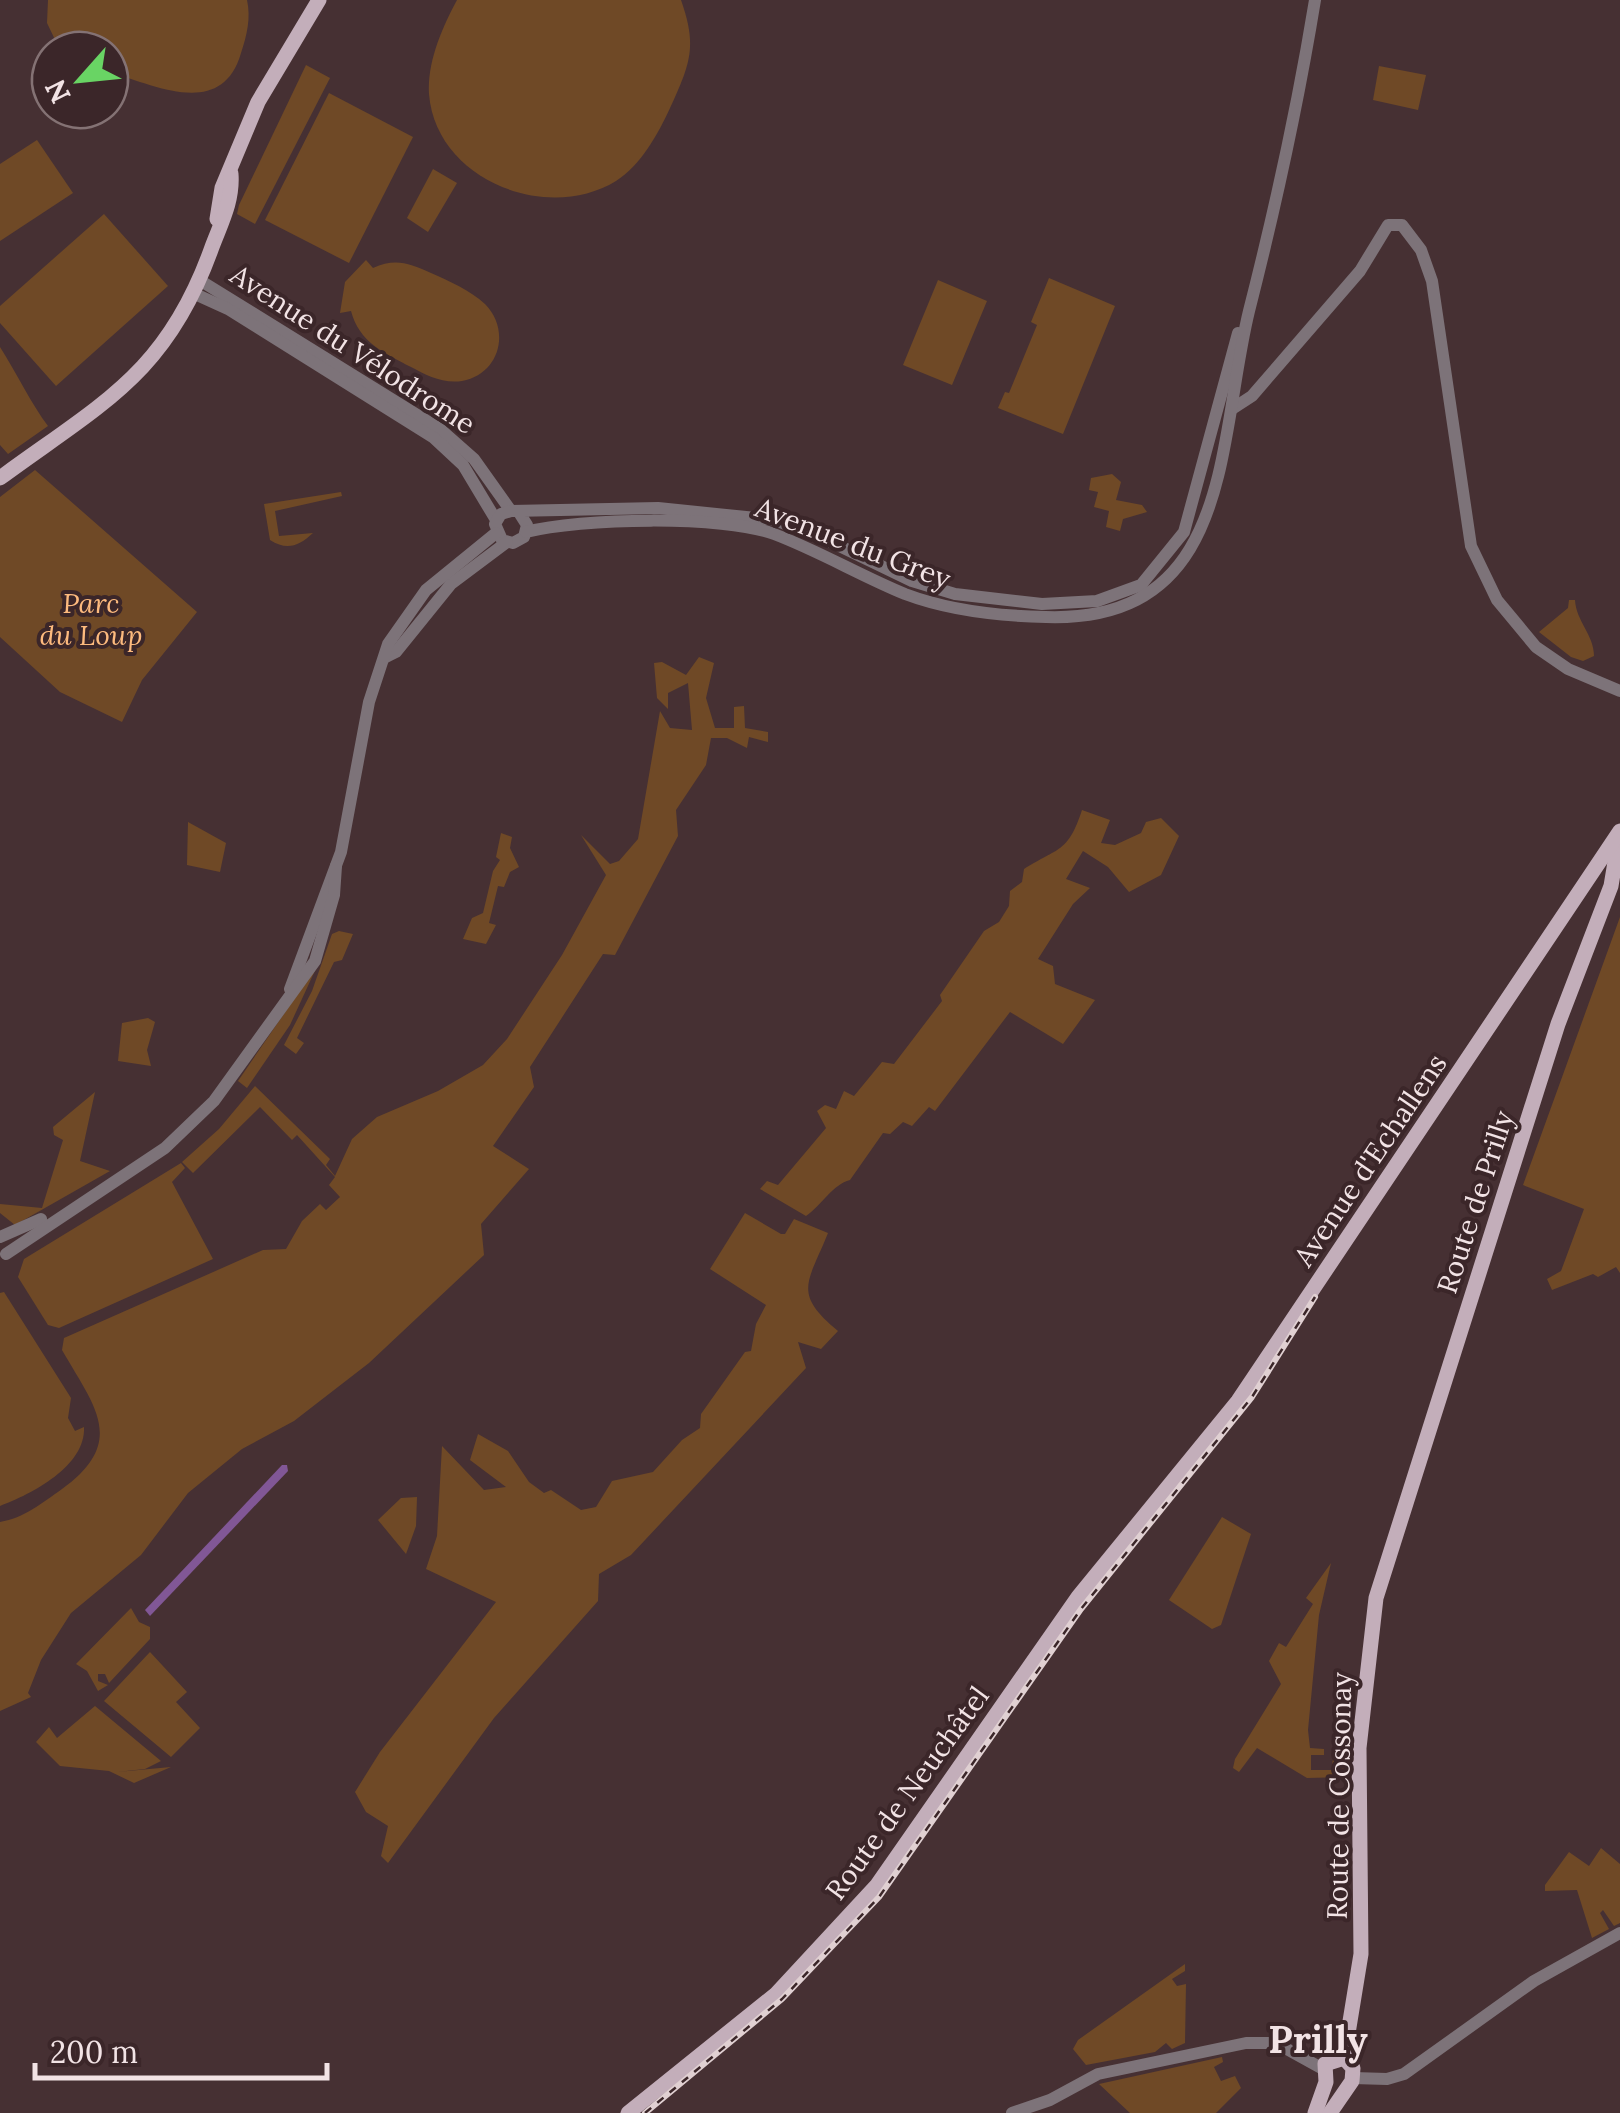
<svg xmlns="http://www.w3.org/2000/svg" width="1620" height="2113" viewBox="0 0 1620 2113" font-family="Lora,serif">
<rect width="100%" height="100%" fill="#463033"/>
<g fill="#6f4926">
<path d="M48,0h199c4,18 0,35 -6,53 -19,66 -85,33 -131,19v-22h-50l-13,-27z"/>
<path d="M457,0h224c16,46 10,62 -11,108 -12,26 -29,57 -54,73 -68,42 -180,0 -187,-87 -2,-32 13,-66 28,-94z"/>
<path d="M306,65l24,13 -75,146 -18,-10 2,-9z"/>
<path d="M1379,66l47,9 -8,35 -45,-10z"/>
<path d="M329,93l84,44 -64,126 -84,-43z"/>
<path d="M37,140l36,53 -73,48v-77z"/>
<path d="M433,169l24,14 -29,49 -21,-14z"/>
<path d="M104,214l64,72 -112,100 -56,-63v-17z"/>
<path d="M366,260l7,8c22,-10 36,-5 58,5 18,8 39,17 54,31 26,26 15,70 -23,77 -19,3 -36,-6 -51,-14 -27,-14 -52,-25 -60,-56l-11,2 5,-31z"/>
<path d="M1049,278l66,28 -52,128 -65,-26 7,-16 4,1 28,-68 -6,-3z"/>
<path d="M938,280l49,21 -35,84 -49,-20z"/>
<path d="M0,347c17,27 32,58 48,79l-40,28 -8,-9z"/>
<path d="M35,470l162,142 -55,68 -20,42 -62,-30 -60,-55v-140z"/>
<path d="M1112,474l9,8 -5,18 26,5 5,7 -24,7 -3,12 -14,-4 3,-16 -15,-4 4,-15 -9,-2 2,-12z"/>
<path d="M341,492l1,4 -67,15 4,25 34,-3c-14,13 -26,18 -43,7l-6,-36z"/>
<path d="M1569,600h6c1,21 19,35 19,56l-11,5 -12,-4 -32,-25 29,-24z"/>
<path d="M699,657l15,6 -8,35 9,30h19v-21l10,-1 1,22 23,4v10l-19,-5 -2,11 -20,-10h-16l-5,27 -30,45 2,26 -63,119 -12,-1 -73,113 4,20 -41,59 36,23 -48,55 3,31 -115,108 -75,58 -52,28 -54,44 -47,62 -70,58 -30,47 -13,33 3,4 -31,14v-189c24,-4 42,-19 62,-33 66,-48 32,-83 0,-139l2,-12 199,-88 23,-1 16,-28 18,-17 6,6 14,-13 -11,-12 6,-8 -38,-42 -5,5 -32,-33 -67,66 -11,-11 37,-33 36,-43 75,73 -4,6 9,11 17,-37 25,-22 61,-26 45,-26 24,-26 55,-84 44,-80 -25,-40 29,29 9,-3 19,-22 22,-128 10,17 22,2 -4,-47 -20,10v16l-11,-11 -3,-35 8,-1 24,13z"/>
<path d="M1082,810l28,10 -9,23 14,2 26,-12 5,-11 15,-4 18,18 -18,39 -32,17 -21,-25 -25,-16 -17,28 24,9 -17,16 -35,55 15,7 2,18 40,16 -32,44 -53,-32 -75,99 -6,-4 -17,19 -9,-4 -13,12 -7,-1 -33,47c-17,4 -29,26 -44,36l-46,-27 7,-8 11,4 48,-57 -9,-17 8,-6 11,4 8,-18 10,5 28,-34 12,2 48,-63 -2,-6 44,-64 15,-9 10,-16 1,-15 12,-9 2,-13c35,-22 44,-16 58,-59z"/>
<path d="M188,822l38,21 -6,29 -33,-7z"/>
<path d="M501,833l11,4 -2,11 9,19 -9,5 -6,15 -6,-1 -9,37 7,2 -10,19 -23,-5 9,-21 11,-5 10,-42 7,-11 -4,-3z"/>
<path d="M1620,917v356l-4,-6 -18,10 -5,-3 -41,16 -5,-11 14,-8 23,-62 -61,-24z"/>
<path d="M339,931l14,3 -11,26 -8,2 -37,76 7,5 -8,11 -12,-9 28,-54 20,-57z"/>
<path d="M318,964l-28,61 -43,63 -9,-7z"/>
<path d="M148,1018l7,4 -8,28 4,16 -33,-5 4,-38z"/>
<path d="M95,1092l-15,69 30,10 -95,54 -15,-12v-9l42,4 21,-68 -9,-5 -1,-8z"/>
<path d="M181,1163l4,5 -13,14 41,77 -154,69 -11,-3 -30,-48 6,-18z"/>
<path d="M745,1213l36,21h4l9,-15 34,14c-20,50 -36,60 10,98l-17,18 -23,-7 8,26 -175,187 -32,19 -1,27 -104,117 -106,145 -7,-7 7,-30 -22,-14 -11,-20 25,-40 116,-150 -70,-33 11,-33 5,-90 42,44 22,-3 -36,-27 8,-26 30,17 21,31 15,11 7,-3 30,20 15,-3 16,-26 41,-9 29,-32 18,-12 1,-14 44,-62 6,-1 5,-27 10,-19 -56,-36z"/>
<path d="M4,1292l67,106 -3,20 7,13 9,-4c2,39 -52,67 -84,79v-213z"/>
<path d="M417,1497l-1,29 -10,28 -28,-34 23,-22z"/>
<path d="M1222,1517l29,17 -30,91 -9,4 -43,-29z"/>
<path d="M1331,1563l-12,52 -11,115 2,18 14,1v6h-13v15h20l2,-11h15l-1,18 -40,1 -50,-30 -18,24 -6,-4 2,-9 46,-75 -12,-23 10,-18 7,4 27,-43 -7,-6z"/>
<path d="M131,1608l8,14 11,5v12l-41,44 -4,-9h-7v7l10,4 -10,6 -11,-20 -11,-7z"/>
<path d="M150,1652l37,40 -11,10 24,26 -29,29 -67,-56z"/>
<path d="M95,1706l66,55 -16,8 -28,3 54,-5 -37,16 -25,-12 -49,-5 -24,-24 13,-15 8,11z"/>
<path d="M1601,1848l19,16v59l-6,3 -11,-16 -3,3 9,16 -17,9 -15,-48 -32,1v-6l24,-33 20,14z"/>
<path d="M1185,1964v7l-13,8 5,7 9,-2 -1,59 -13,6 -6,-6 -11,9 -69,13 -13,-16 5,-9z"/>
<path d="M1222,2057l1,5 -9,5 7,14 14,-5 6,12 -25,25h-86l-31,-29z"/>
</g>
<path fill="#815796" d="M282,1465h5l1,6 -138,145 -5,-6z"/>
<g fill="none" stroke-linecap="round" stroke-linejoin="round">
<g stroke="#7d7379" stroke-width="12">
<path d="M201,281l239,148 34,30 37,52"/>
<path d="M195,294l33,15 206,129 29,27 33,55"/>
<path d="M1232,409l20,-13 108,-125 28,-46h14l19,25 11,31 39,265 26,54 39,47 32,22 52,22"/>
<path d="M520,514l7,11 -3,12 -11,6 -11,-3 -7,-16 6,-10 10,-3 147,-3 117,12 46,17 91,44 43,13 87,10 55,-3 44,-16 43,-53 54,-199"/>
<path d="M526,532c54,-14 197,-17 248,2 45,17 87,42 131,60 45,17 94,22 141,23 188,6 171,-175 203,-306 26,-102 49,-207 66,-311"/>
<path d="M386,657l10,-5 55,-68 56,-42"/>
<path d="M290,989l51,-137 28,-150 19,-58 38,-54 70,-57"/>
<path d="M0,1237l41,-18"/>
<path d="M6,1254l159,-106 49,-47 101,-140 19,-66 2,-29"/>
<path d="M1353,2078l34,1 17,-5 130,-93 86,-48"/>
<path d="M1012,2113l38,-13 48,-26 148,-31h30l47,26"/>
</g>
<g stroke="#c3aeba" stroke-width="15">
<path d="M217,219l5,-31 36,-86 61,-102"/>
<path d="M0,478c102,-75 167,-104 212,-231 9,-24 21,-46 19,-73"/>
<path d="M1344,2058l17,-104 -2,-206 17,-150 182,-574 53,-138 8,-48"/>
<path d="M628,2113l148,-119 101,-109 201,-288 160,-196 382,-570"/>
<path d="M1315,2113l11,-31 -1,-18 19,-6"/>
<path d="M1330,2113l22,-32 1,-13 -9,-10"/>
</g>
<defs>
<path id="rail" d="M645,2113l137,-114 97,-102 202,-288 171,-212 63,-100"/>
</defs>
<use href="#rail" stroke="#e0d0d2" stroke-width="6"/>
<use href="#rail" stroke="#3b2629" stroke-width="2.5" stroke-dasharray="8" stroke-linecap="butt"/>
</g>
<g text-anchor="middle" stroke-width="8" stroke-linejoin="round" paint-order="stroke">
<g font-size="28" fill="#f2e3e5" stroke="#3b2629">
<text transform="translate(353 349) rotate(33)" y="10">Avenue du Vélodrome</text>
<text transform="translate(853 543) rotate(21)" y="10">Avenue du Grey</text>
<text transform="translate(1370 1160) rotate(-56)" y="10">Avenue d'Echallens</text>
<text transform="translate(1475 1202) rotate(-72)" y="10">Route de Prilly</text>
<text transform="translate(907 1793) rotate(-54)" y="10">Route de Neuchâtel</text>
<text transform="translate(1339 1796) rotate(-89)" y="10">Route de Cossonay</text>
</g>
<g font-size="28" font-style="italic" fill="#fdba7e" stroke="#3b2629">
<text x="91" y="613">Parc<tspan x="91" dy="32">du Loup</tspan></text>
</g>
<g font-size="38" font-weight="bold" fill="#f2e3e5" stroke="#3b2629">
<text x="1318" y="2053">Prilly</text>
</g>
</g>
<g transform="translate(80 80) rotate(243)"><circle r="48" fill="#3b2629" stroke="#847274" stroke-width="2.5"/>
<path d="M0-8L18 38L0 25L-18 38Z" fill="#69d464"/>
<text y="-15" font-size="28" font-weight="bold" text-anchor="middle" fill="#f2e3e5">N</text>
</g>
<path d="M35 2063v15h292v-15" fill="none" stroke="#f2e3e5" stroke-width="5"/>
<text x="50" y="2063" font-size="30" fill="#f2e3e5" stroke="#3b2629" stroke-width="8" paint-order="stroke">200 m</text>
</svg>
